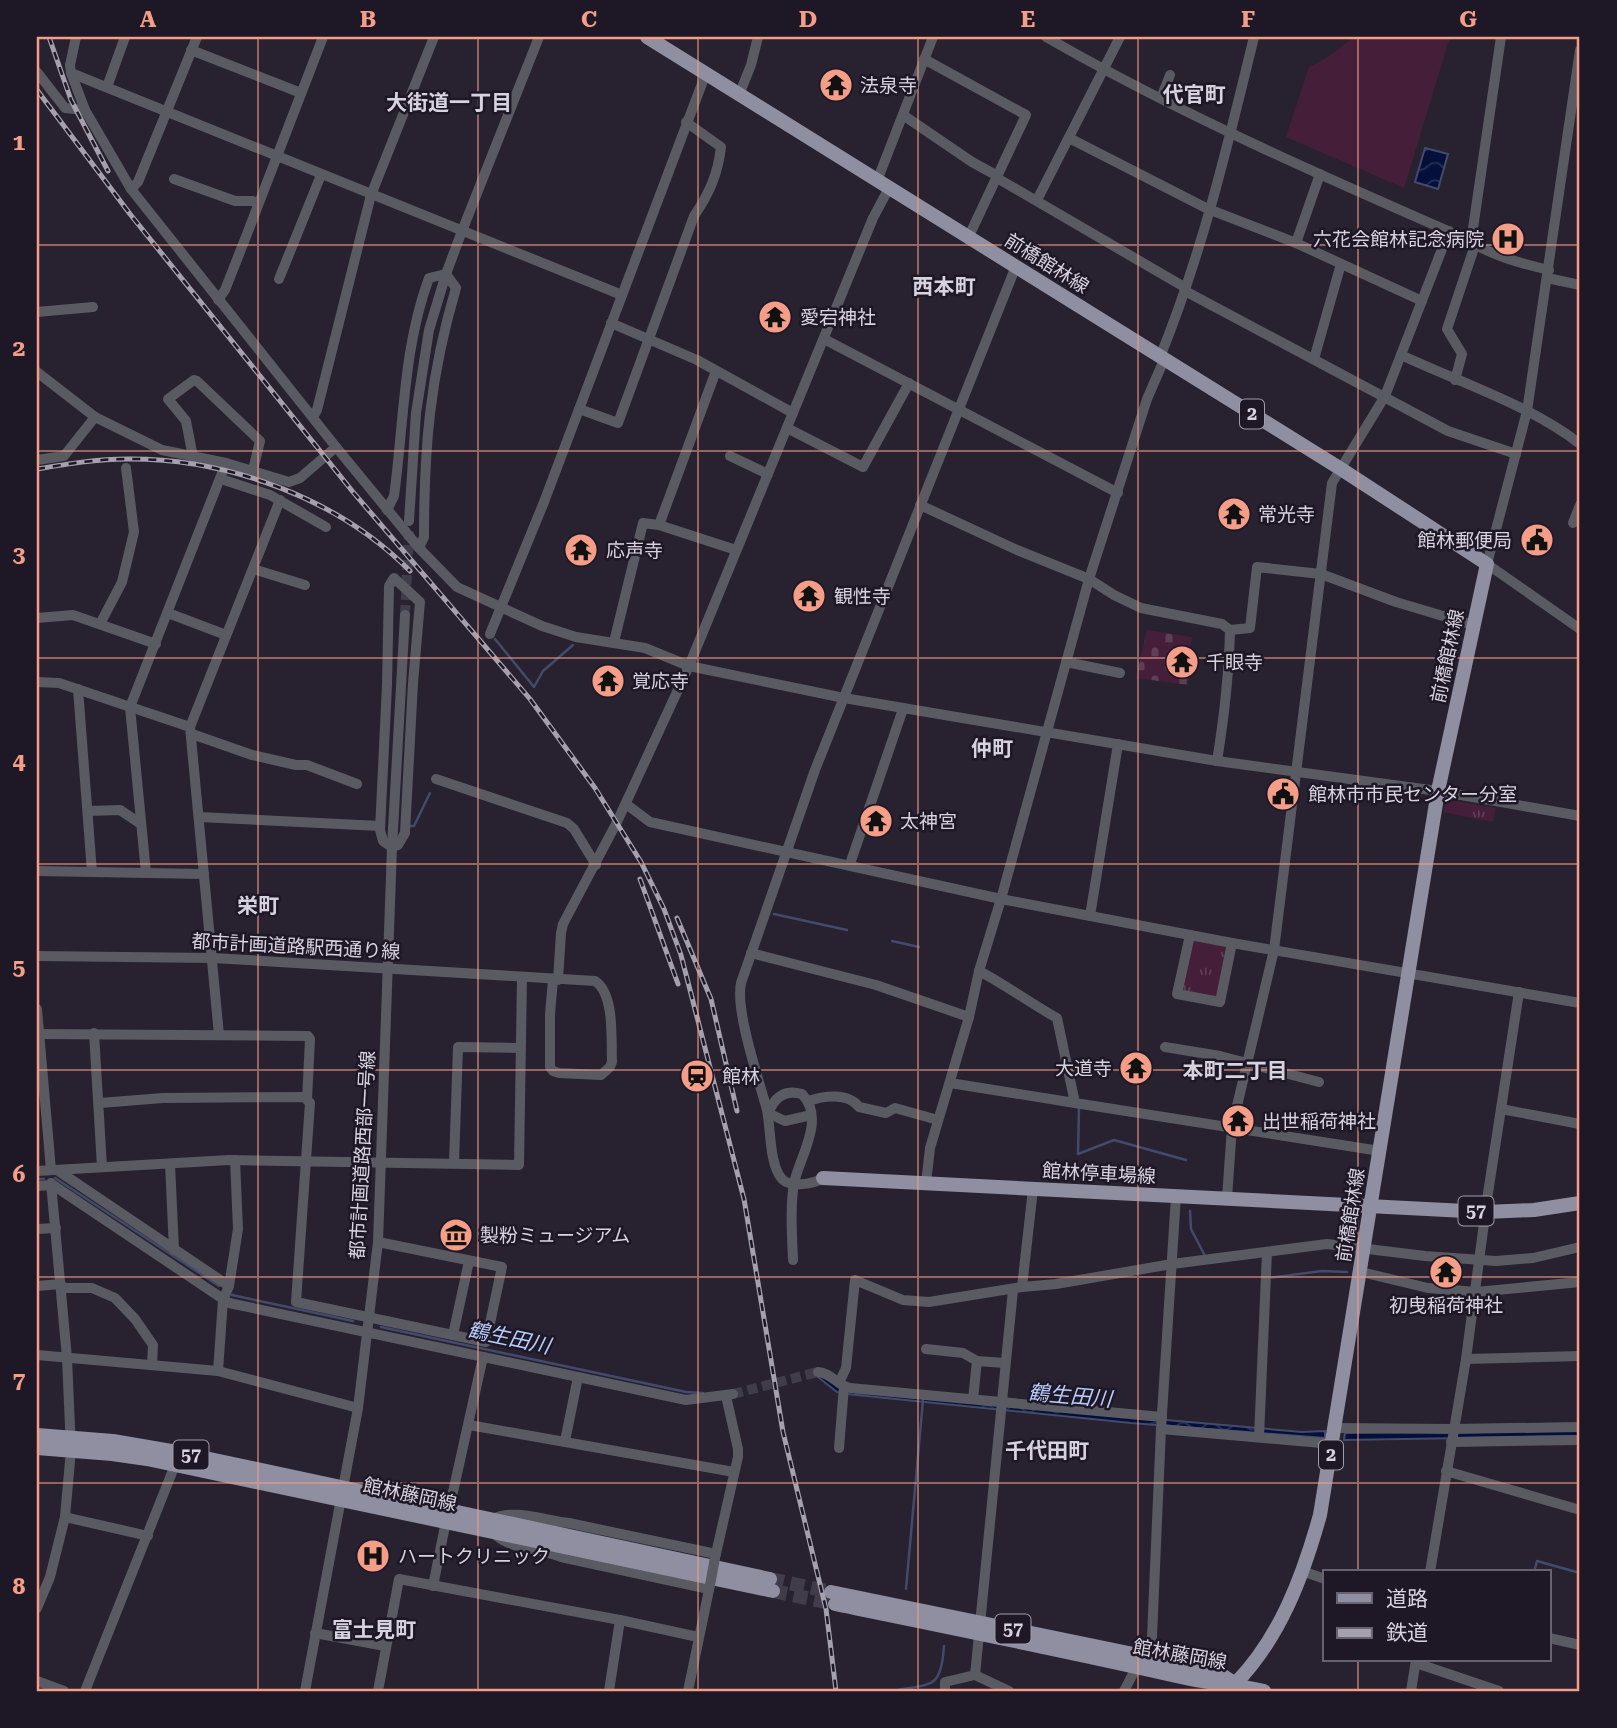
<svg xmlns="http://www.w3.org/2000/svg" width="1617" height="1728" viewBox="0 0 1617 1728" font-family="'Roboto Serif','Noto Sans JP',serif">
<defs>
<pattern id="grass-tufts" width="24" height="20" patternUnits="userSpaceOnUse" patternTransform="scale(1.75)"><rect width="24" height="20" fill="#451f39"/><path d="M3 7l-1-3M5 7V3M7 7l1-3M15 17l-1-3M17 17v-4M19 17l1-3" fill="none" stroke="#5f3f55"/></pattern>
<pattern id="cemetery-stones" width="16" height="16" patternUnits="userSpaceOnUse" patternTransform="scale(1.75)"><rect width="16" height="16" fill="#451f39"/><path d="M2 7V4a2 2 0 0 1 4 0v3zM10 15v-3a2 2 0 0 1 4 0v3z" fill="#5f3f55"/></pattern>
<pattern id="water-waves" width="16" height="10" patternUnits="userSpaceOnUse" patternTransform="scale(1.75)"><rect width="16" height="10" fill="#040f3b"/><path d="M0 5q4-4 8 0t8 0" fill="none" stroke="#283157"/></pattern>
</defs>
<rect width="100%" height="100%" fill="#272130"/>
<g fill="url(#grass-tufts)">
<path d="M1450,800l45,8 -2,14 -49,-10 1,-8z"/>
<path d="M1191,940l37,7 -9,50 -38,-5z"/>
</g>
<path fill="url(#cemetery-stones)" d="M1147,630l45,7 -3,16 4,2 -5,30 -52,-7z"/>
<path fill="#451f39" d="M1354,37h96l-46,151 -118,-51 23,-70 19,-10z"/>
<g fill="url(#water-waves)" stroke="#434a6c" stroke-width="2">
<path d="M1425,148l23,6 -10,35 -23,-7z"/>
<path d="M823,1375l14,9 295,33 170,15 23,-1v7l-194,-15 -284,-29 -10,-2 -19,-15z"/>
<path d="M1580,1430v6l-236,4 1,-7z"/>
</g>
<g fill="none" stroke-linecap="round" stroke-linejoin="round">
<g stroke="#434a6c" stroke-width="2.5">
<path d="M495,639l39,48 9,-16 30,-26"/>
<path d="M411,826h3l16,-33"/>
<path d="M774,914l73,16"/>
<path d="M892,941l27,6"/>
<path d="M1079,1107l-1,47 36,-14 72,20"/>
<path d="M55,1178l164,108"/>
<path d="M37,1179h7"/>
<path d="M1190,1211l1,18 13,25"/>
<path d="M1268,1278l54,-7 25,1"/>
<path d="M232,1295l121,26"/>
<path d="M381,1327l305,65 17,1"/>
<path d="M1534,1572l3,-11 43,12"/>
<path d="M906,1589l17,-189"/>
<path d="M893,1691c39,-8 48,-1 51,-45"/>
</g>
<g stroke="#413c4a" stroke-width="10" stroke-dasharray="10 5" stroke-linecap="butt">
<path d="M405,615l4,-84"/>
<path d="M733,1394l85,-22"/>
</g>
<g stroke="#413c4a" stroke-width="14" stroke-dasharray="14 7" stroke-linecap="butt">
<path d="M770,1579l61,13"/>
<path d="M773,1591l62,13"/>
</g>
<g stroke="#5a5a62" stroke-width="10">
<path d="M76,37l-6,28 1,8 551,222"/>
<path d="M1046,37c134,77 276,139 418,201 26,17 55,25 85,32"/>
<path d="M191,50l110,43"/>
<path d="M1580,50l-53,361 -40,153 93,65"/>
<path d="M924,59l102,56 -58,123"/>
<path d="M37,72l28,36 20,2"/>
<path d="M71,73l14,37 46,79 205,258 83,101 38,39 85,39 34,11 69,11 44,18 155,32 373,63 221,30 142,25"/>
<path d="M107,87l18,-50"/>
<path d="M739,95l12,-30 7,-28"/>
<path d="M1161,98l9,-23"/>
<path d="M903,115l69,47 22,12 3,4 189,110"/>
<path d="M1069,138l139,71 88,34 126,58"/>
<path d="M174,179l61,22h18l5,3"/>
<path d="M877,181l56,-144"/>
<path d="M131,189l7,-7 59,-145"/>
<path d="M1037,200l83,-163"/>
<path d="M1471,242l30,-205"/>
<path d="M1296,243l24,-69"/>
<path d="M1547,278l33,7"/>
<path d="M279,279l42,-104"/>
<path d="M1185,291l263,140 68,23"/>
<path d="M218,300l7,-10 22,-56 76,-197"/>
<path d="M37,312l56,-5"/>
<path d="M611,323l86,37 96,53"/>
<path d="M824,339l294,154"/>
<path d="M1401,355c58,27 129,50 179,89"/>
<path d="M1160,357c42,-103 68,-213 94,-320"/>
<path d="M1314,359l27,-95"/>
<path d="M716,371l-57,154 77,25"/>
<path d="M37,372l58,45 67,33 64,13 63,19 11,-4 36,-31"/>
<path d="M1455,380l7,-26 -15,-25 28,-84"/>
<path d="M579,409l39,14 76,-207c15,-22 24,-42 27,-69l-35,-25"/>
<path d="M313,417l4,-7 54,-215 63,-158"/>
<path d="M787,428l76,39 46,-84"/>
<path d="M730,456l38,18"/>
<path d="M193,457l-7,-36 -18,-22 26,-19 3,1 63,60 -7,29"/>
<path d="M37,460l27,-4 31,-39"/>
<path d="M221,479l49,16 56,32"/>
<path d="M920,505l97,45 72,29 25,16 27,13 81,16 8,6c-1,45 -6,88 -13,131"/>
<path d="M387,510l7,-14c10,-72 9,-148 35,-218l17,-4 10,14c-26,88 -32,159 -32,249l-5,11"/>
<path d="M409,521l7,-108 13,-83 17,-56 16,-43 77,-194"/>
<path d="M1573,523l7,-18"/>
<path d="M253,569l52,16"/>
<path d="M394,578l26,24 -7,81 -8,150 -7,12 -6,2 -9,-6 -3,-11 7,-145 2,-99z"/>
<path d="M168,613l58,22"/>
<path d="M37,618l36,-3 83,29"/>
<path d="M100,624l22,-42 12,-50 -8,-64"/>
<path d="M1230,630l20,-2 7,-61 64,7 75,28 77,23"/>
<path d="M490,634l54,-132 162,-429"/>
<path d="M614,642l29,-119 16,2"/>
<path d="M1066,662l54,11"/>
<path d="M37,682l22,1 131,44 29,308"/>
<path d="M78,689l14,183"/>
<path d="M190,727l90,-227"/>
<path d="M192,734l60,21 44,10h11l50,19"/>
<path d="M436,779l131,44 7,6 22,36"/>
<path d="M626,804l24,18 351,77 231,44 348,60"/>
<path d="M88,811l32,-1 21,14"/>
<path d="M199,817l181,9"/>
<path d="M850,864l53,-155"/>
<path d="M37,871l167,3"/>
<path d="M146,873l-16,-166 96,-244"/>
<path d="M1090,916l28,-172"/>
<path d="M1190,935l-13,59 43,8 12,-59"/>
<path d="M751,953l125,32 93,32"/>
<path d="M37,956l176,2 382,23c20,13 16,59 17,81l-2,5 -9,8 -42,-2 -6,-2 -3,-4v-53l3,-34"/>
<path d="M979,971c27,14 51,32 78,47l18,85 305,48"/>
<path d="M558,980l3,-47 2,-9 54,-102 72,-156 184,-448 16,-30"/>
<path d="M37,1009l14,161"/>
<path d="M94,1033l8,134"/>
<path d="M37,1034l271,2 2,3 -3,61"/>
<path d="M1165,1047l55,9 99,26"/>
<path d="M950,1083l125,20"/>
<path d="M808,1101c15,-5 40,-9 51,6l27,6 9,-5 43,12"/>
<path d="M100,1103l63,-5 142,-1 5,6 -14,199 190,40 16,-75 -124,-25"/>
<path d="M1501,1109l79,15"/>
<path d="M768,1115c5,-17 16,-26 34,-21 24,25 -2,62 -8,89 -4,24 -2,52 -1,77"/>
<path d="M772,1115l13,6 22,-5"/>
<path d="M454,1163l4,-116 62,1"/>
<path d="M170,1164l4,86"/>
<path d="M57,1170l172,116 -6,14 -5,71"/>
<path d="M37,1171l192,-11 290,5 3,-187"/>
<path d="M823,1178c-9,6 -33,10 -41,1 -13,-15 -11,-50 -15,-69 -8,-30 -32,-99 -26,-127l74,-213 201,-504"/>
<path d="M926,1183l4,-35 39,-131 10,-46 22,-72 88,-320 58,-180 17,-39"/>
<path d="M37,1186l16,-1 176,118 457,97 47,-6"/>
<path d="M1227,1198l5,-71 42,-177 58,-467 53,-87 64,-165"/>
<path d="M37,1229l19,-1"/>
<path d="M1361,1272l67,16 48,4 104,-10"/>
<path d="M37,1286l24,-2"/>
<path d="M229,1286l9,-57 -3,-69"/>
<path d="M1022,1287l11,-98"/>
<path d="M61,1288h31l23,10 20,21 18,26 -1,20"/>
<path d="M453,1335l16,-74"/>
<path d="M926,1349l37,4 14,8 28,2"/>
<path d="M37,1355l181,16 140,37"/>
<path d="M1466,1359l114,-3"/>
<path d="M818,1372c13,1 19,13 32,16l312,29"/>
<path d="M839,1383l7,-15 9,-88 48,20 26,2 93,-15 34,-3 116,-20 155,-20 98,12 71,5 37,-3 47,-11"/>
<path d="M973,1399l4,-38"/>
<path d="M469,1425l265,47"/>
<path d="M1336,1428l117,1 127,-2"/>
<path d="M1161,1429l172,15"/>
<path d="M1259,1437l8,-185"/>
<path d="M565,1441l13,-64"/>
<path d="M1451,1442l129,-2"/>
<path d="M839,1448l5,-62"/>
<path d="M1446,1471l134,39"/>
<path d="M449,1510l34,-153"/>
<path d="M65,1517l83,19"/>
<path d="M493,1519c19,-11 54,2 76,4l147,31"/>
<path d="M496,1535c16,15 45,13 65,22l148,32"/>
<path d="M715,1558l23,-101v-8l-12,-53"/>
<path d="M1302,1571l23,8"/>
<path d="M1430,1572l36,-213 22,-166 31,-201"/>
<path d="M433,1586l13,-65"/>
<path d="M37,1608l13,-31 15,-60 6,-67 -4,-92 -16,-175"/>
<path d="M315,1633l70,13"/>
<path d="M1549,1638l31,7"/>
<path d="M1416,1663l83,28"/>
<path d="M975,1675l38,-385"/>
<path d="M37,1681l27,10"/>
<path d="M85,1691l90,-226"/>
<path d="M305,1691l53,-283 20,-166 14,-395 13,-232"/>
<path d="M378,1691l21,-112 221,41 78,17"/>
<path d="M609,1691l11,-71"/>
<path d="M688,1691l22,-106"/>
<path d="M945,1691v-9l30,-7 34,16"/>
<path d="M1124,1691l28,-54 9,-208 15,-233"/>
<path d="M1411,1691l5,-31"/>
</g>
<g stroke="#8f8fa1" stroke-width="14">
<path d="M647,37l694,432 146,95 -49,227 -118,724c-17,61 -40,123 -85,169"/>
<path d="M823,1178l662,34 49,-2 46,-7"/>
<path d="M37,1435l76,6 64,11 593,127"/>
<path d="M37,1448l75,6 35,5 626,132"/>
<path d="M831,1592l385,79 18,12"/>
<path d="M835,1604c118,24 237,48 355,75 25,5 49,6 74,12"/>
</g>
<defs>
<g id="rail">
<path d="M49,37l22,63 37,71"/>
<path d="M37,90l93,124 223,278 177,207 65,89 46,74 23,47 17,46 63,244 39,233 43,177 10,82"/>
<path d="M37,469c30,-5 60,-10 90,-10 101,-1 212,40 283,112"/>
<path d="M640,879l38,105"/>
<path d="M677,918l34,81 26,112"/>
</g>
</defs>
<use href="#rail" stroke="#a4a0ac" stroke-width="5"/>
<use href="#rail" stroke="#1e1726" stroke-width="2.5" stroke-dasharray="8" stroke-linecap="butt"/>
<path stroke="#5a5a62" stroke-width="10" d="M710,1585l5,-27"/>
</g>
<path fill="none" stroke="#f49e87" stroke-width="2" stroke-opacity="0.55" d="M258,37v1654M478,37v1654M698,37v1654M918,37v1654M1138,37v1654M1358,37v1535M37,245h1543M37,451h1543M37,658h1543M37,864h1543M37,1070h1543M37,1277h1543M37,1483h1543M1358,1660v31"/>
<defs>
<symbol id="temple-disc" viewBox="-11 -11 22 22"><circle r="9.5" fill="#f49e87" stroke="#1e1726"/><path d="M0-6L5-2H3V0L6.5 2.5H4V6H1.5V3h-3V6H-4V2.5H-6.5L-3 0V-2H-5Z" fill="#111"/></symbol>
<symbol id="hospital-disc" viewBox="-11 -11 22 22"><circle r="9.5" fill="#f49e87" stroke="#1e1726"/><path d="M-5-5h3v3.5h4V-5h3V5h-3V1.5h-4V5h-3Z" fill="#111"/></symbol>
<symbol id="civic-disc" viewBox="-11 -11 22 22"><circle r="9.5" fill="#f49e87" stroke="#1e1726"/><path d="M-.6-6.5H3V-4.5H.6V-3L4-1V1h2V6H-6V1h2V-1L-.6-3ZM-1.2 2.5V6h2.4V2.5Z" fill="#111"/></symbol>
<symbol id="station-disc" viewBox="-11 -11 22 22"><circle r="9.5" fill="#f49e87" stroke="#1e1726"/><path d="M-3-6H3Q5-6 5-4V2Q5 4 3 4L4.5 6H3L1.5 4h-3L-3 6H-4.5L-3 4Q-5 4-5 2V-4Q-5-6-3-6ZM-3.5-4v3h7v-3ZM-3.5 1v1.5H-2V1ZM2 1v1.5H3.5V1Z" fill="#111"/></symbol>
<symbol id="museum-disc" viewBox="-11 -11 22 22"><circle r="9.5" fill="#f49e87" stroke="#1e1726"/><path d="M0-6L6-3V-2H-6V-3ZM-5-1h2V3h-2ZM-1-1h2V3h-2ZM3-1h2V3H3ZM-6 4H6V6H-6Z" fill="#111"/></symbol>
</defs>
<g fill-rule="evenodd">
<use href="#temple-disc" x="817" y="66" width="38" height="38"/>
<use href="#hospital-disc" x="1489" y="220" width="38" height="38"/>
<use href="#temple-disc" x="756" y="298" width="38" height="38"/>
<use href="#temple-disc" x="1215" y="495" width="38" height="38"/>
<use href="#civic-disc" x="1518" y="521" width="38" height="38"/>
<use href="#temple-disc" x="562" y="531" width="38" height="38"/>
<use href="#temple-disc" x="790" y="577" width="38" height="38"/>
<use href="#temple-disc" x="1163" y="643" width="38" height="38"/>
<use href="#temple-disc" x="589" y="662" width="38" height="38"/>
<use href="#civic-disc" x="1264" y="775" width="38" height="38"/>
<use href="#temple-disc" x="857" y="802" width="38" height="38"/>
<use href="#temple-disc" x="1117" y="1049" width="38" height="38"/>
<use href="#station-disc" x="678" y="1057" width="38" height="38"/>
<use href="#temple-disc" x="1219" y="1102" width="38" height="38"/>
<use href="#museum-disc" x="437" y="1216" width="38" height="38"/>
<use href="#temple-disc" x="1427" y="1253" width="38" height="38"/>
<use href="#hospital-disc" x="354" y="1537" width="38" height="38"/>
</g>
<g text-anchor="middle" stroke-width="5" stroke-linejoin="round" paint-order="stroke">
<g fill="#1e1726" stroke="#a09ba7" stroke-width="2">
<rect x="1240" y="399.5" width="24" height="29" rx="5"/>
<rect x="1458.5" y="1196.5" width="35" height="29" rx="5"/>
<rect x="173.5" y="1440.5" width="35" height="29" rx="5"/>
<rect x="1319" y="1440.5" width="24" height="29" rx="5"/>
<rect x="995.5" y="1614.5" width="35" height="29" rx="5"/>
</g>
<g font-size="18" font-weight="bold" fill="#d7d3de">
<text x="1252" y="420">2</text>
<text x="1476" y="1217">57</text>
<text x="191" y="1461">57</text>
<text x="1331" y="1461">2</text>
<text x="1013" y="1635">57</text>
</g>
<g font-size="19" fill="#d7d3de" stroke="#1e1726" text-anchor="start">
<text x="860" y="92">法泉寺</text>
<text x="1484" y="246" text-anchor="end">六花会館林記念病院</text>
<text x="800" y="324">愛宕神社</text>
<text x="1258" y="521">常光寺</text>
<text x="1512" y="547" text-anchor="end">館林郵便局</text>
<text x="606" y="557">応声寺</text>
<text x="834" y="603">観性寺</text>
<text x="1206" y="669">千眼寺</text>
<text x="632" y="688">覚応寺</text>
<text x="1308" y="801">館林市市民センター分室</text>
<text x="900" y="828">太神宮</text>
<text x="1112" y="1075" text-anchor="end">大道寺</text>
<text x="722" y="1083">館林</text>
<text x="1262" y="1128">出世稲荷神社</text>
<text x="480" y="1242">製粉ミュージアム</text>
<text x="1446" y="1312" text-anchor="middle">初曳稲荷神社</text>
<text x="398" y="1563">ハートクリニック</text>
</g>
<g font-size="19" fill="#d7d3de" stroke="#1e1726">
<text transform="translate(1047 263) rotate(32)" y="7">前橋館林線</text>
<text transform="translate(1447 656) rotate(-78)" y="7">前橋館林線</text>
<text transform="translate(296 946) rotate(3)" y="7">都市計画道路駅西通り線</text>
<text transform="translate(362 1155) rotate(-87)" y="7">都市計画道路西部一号線</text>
<text transform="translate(1099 1173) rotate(3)" y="7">館林停車場線</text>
<text transform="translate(1350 1215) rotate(-81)" y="7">前橋館林線</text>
<text transform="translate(410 1494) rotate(12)" y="7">館林藤岡線</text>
<text transform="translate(1180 1654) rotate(10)" y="7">館林藤岡線</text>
</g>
<g font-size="21" font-weight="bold" fill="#d7d3de" stroke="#1e1726">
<text x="1194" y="102">代官町</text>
<text x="449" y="110">大街道一丁目</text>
<text x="944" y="294">西本町</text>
<text x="992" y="756">仲町</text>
<text x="258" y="913">栄町</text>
<text x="1235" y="1078">本町二丁目</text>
<text x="1047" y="1458">千代田町</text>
<text x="374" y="1637">富士見町</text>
</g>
<g font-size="21" font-style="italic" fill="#b8cdfc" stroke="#1e1726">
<text transform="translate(509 1338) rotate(12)" y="7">鶴生田川</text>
<text transform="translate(1070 1396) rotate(5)" y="7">鶴生田川</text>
</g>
</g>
<rect width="1617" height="1728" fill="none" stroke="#1e1726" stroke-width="77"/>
<rect x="1323" y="1570" width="228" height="91" fill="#1e1726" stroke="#686270" stroke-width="2"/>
<rect x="1337" y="1593" width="35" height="10" fill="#8f8fa1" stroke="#686270" stroke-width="2"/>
<text x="1386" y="1606" font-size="21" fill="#d7d3de">道路</text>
<rect x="1337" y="1628" width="35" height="10" fill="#a4a0ac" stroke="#686270" stroke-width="2"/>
<text x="1386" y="1640" font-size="21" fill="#d7d3de">鉄道</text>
<rect x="38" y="38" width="1540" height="1652" fill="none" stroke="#f49e87" stroke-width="2.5"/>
<g font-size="23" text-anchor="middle" font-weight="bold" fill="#f49e87">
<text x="148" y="27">A</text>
<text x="368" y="27">B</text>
<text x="589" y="27">C</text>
<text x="808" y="27">D</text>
<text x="1028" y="27">E</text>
<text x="1248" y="27">F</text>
<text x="1468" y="27">G</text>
<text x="19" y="150">1</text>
<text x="19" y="356">2</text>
<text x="19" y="562">3</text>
<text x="19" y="769">4</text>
<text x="19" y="975">5</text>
<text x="19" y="1182">6</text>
<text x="19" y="1388">7</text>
<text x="19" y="1594">8</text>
</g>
</svg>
